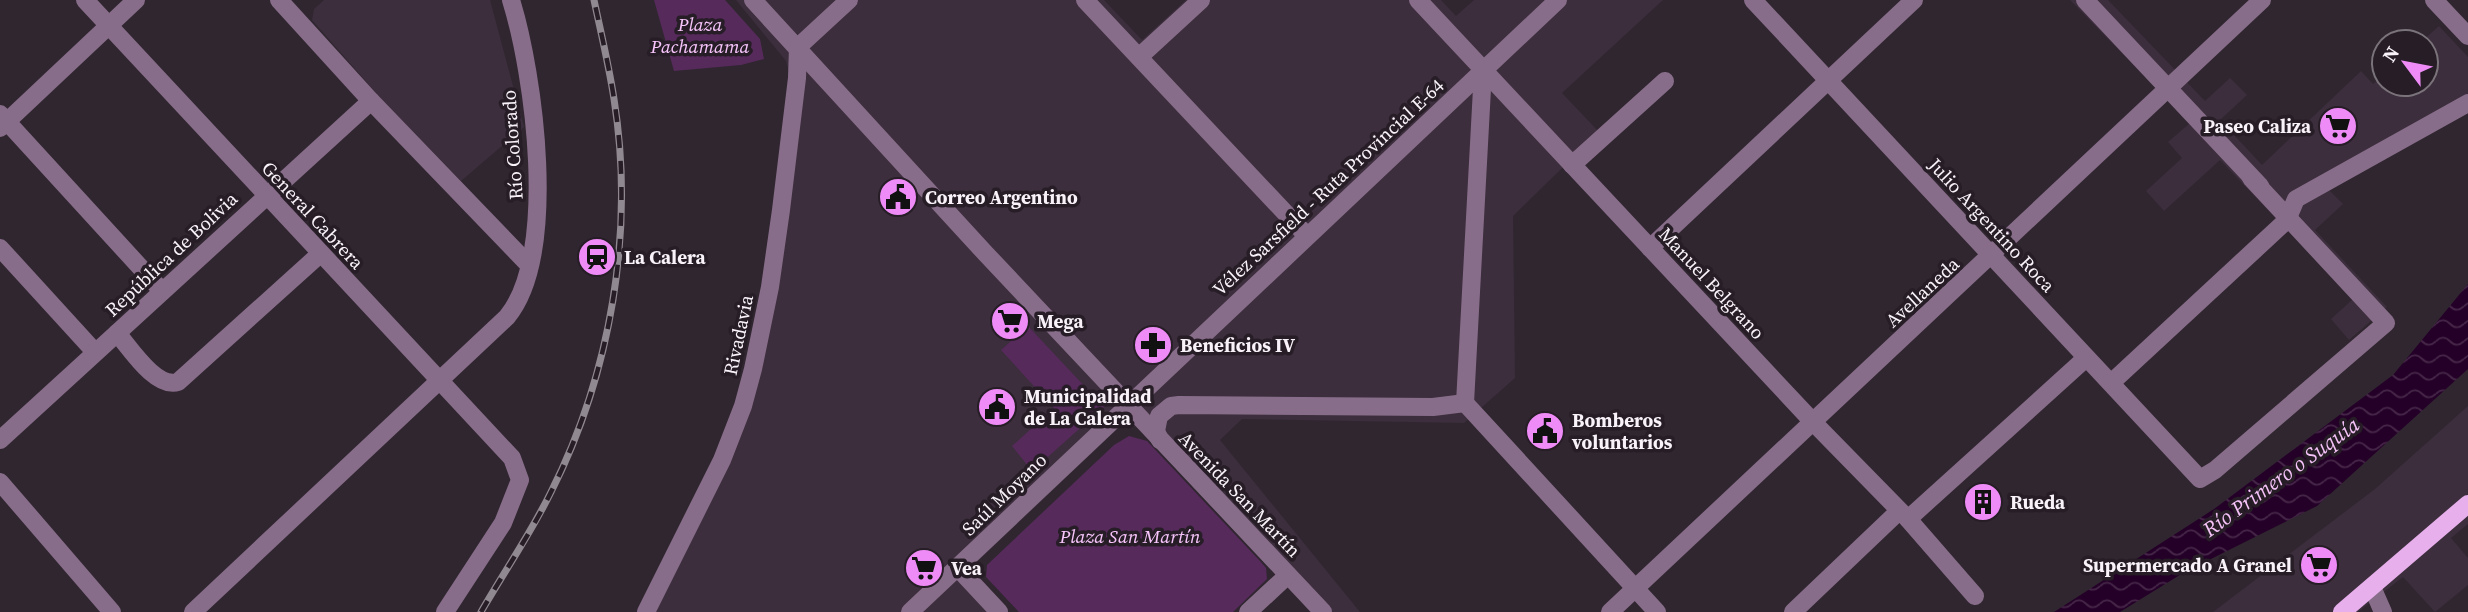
<svg xmlns="http://www.w3.org/2000/svg" width="2468" height="612" viewBox="0 0 2468 612" font-family="'Source Serif 4',serif">
<defs>
<pattern id="water-waves" width="16" height="10" patternUnits="userSpaceOnUse" patternTransform="scale(1.75)"><rect width="16" height="10" fill="#240028"/><path d="M0 5q4-4 8 0t8 0" fill="none" stroke="#452648"/></pattern>
</defs>
<rect width="100%" height="100%" fill="#302630"/>
<g fill="#3c2e3d">
<path d="M324,0h166l34,127 -63,54 -77,-79 -72,-82 2,-11z"/>
<path d="M736,0h368l38,40 44,-40h255l15,16 18,-16h189l-101,93 37,39 -86,84 2,162 -51,45 -222,-4 -22,21 140,172h-44l-187,-194 -169,160 32,34h-352l69,-141 40,-104 14,-55 28,-234 -5,-17z"/>
<path d="M2070,0h38l97,101 25,-23 17,17 -27,25 42,45 99,-94 12,13 11,-9v9h42v-42h-5l18,-16 29,31v54l-139,79 14,14 -28,26 72,77 -38,33 -18,-21 22,-20 -133,-139 -56,51 -18,-20 36,-33 -14,-16 22,-19z"/>
<path d="M2468,406v118l-17,14 17,20v27l-33,27 -32,-35 -45,35h-145l162,-123z"/>
</g>
<g fill="#562a5b">
<path d="M654,0h71l35,39 4,20 -23,6 -67,6z"/>
<path d="M1028,326l76,81 -72,64 -20,-25 42,-38 -53,-58z"/>
<path d="M1129,436l18,5 113,120 6,7 1,11 -34,33h-214l-33,-35 1,-12 127,-120z"/>
</g>
<path fill="url(#water-waves)" d="M2468,284v85l-151,137 -134,67 -63,39h-66l160,-103 179,-134z"/>
<g fill="none" stroke-linecap="round" stroke-linejoin="round">
<g stroke="#886d8a" stroke-width="18">
<path d="M85,0l427,458 8,22 -17,43 -58,89"/>
<path d="M279,0l92,101 158,164"/>
<path d="M753,0l233,254 337,358"/>
<path d="M1085,0l222,236"/>
<path d="M1418,0l396,423 94,96 67,77"/>
<path d="M1753,0l447,479 15,-9 171,-147 -135,-145"/>
<path d="M2085,0l175,186"/>
<path d="M2434,0l34,36"/>
<path d="M798,47l51,-47"/>
<path d="M1139,57l62,-57"/>
<path d="M0,114l162,177"/>
<path d="M0,128l136,-128"/>
<path d="M1572,165l93,-84"/>
<path d="M0,248l95,104"/>
<path d="M1650,248l264,-248"/>
<path d="M117,333c13,15 39,56 61,49l142,-128"/>
<path d="M2111,383l176,-163 9,-21 172,-96"/>
<path d="M1465,403l18,-333"/>
<path d="M1465,403l192,209"/>
<path d="M0,440l371,-339"/>
<path d="M1160,440l-4,-9 3,-15 12,-10 8,-1 254,2 32,-4"/>
<path d="M0,482l112,130"/>
<path d="M1908,519l178,-161"/>
<path d="M958,568l41,44"/>
<path d="M2372,587l11,25"/>
<path d="M193,612l314,-295c52,-63 27,-243 4,-317"/>
<path d="M646,612l76,-152 21,-54 10,-37 17,-82 11,-77 16,-132 1,-31"/>
<path d="M910,612l648,-612"/>
<path d="M1248,612l40,-37"/>
<path d="M1610,612l652,-612"/>
<path d="M1793,612l105,-100"/>
</g>
<path stroke="#e7b0ec" stroke-width="18" d="M2342,612l126,-108"/>
<defs>
<path id="rail" d="M481,612c23,-40 50,-79 70,-120 60,-119 84,-261 63,-393 -5,-33 -13,-66 -20,-99"/>
</defs>
<use href="#rail" stroke="#918991" stroke-width="7"/>
<use href="#rail" stroke="#261d26" stroke-width="4.5" stroke-dasharray="13" stroke-linecap="butt"/>
</g>
<defs>
<symbol id="supermarket-disc" viewBox="-11 -11 22 22"><circle r="9.5" fill="#ee8bf7" stroke="#261d26"/><path d="M-6-5.5h2.5l.6 2H6L4.5 2H-2.5L-4.4-4H-6ZM-1.5 3.2a1.3 1.3 0 1 0 .1 0ZM3 3.2a1.3 1.3 0 1 0 .1 0Z" fill="#111"/></symbol>
<symbol id="civic-disc" viewBox="-11 -11 22 22"><circle r="9.5" fill="#ee8bf7" stroke="#261d26"/><path d="M-.6-6.5H3V-4.5H.6V-3L4-1V1h2V6H-6V1h2V-1L-.6-3ZM-1.2 2.5V6h2.4V2.5Z" fill="#111"/></symbol>
<symbol id="station-disc" viewBox="-11 -11 22 22"><circle r="9.5" fill="#ee8bf7" stroke="#261d26"/><path d="M-3-6H3Q5-6 5-4V2Q5 4 3 4L4.5 6H3L1.5 4h-3L-3 6H-4.5L-3 4Q-5 4-5 2V-4Q-5-6-3-6ZM-3.5-4v3h7v-3ZM-3.5 1v1.5H-2V1ZM2 1v1.5H3.5V1Z" fill="#111"/></symbol>
<symbol id="pharmacy-disc" viewBox="-11 -11 22 22"><circle r="9.5" fill="#ee8bf7" stroke="#261d26"/><path d="M-2-6h4v4h4v4h-4v4h-4v-4h-4v-4h4Z" fill="#111"/></symbol>
<symbol id="building-disc" viewBox="-11 -11 22 22"><circle r="9.5" fill="#ee8bf7" stroke="#261d26"/><path d="M-4-6H4V6H1V3H-1V6H-4ZM-2.5-4.3h1.7v1.8h-1.7ZM.8-4.3h1.7v1.8H.8ZM-2.5-1h1.7V.8h-1.7ZM.8-1h1.7V.8H.8Z" fill="#111"/></symbol>
</defs>
<g fill-rule="evenodd">
<use href="#supermarket-disc" x="2316" y="104" width="44" height="44"/>
<use href="#civic-disc" x="876" y="175" width="44" height="44"/>
<use href="#station-disc" x="575" y="235" width="44" height="44"/>
<use href="#supermarket-disc" x="988" y="299" width="44" height="44"/>
<use href="#pharmacy-disc" x="1131" y="323" width="44" height="44"/>
<use href="#civic-disc" x="975" y="385" width="44" height="44"/>
<use href="#civic-disc" x="1523" y="409" width="44" height="44"/>
<use href="#building-disc" x="1961" y="480" width="44" height="44"/>
<use href="#supermarket-disc" x="2297" y="543" width="44" height="44"/>
<use href="#supermarket-disc" x="902" y="546" width="44" height="44"/>
</g>
<g text-anchor="middle" stroke-width="7" stroke-linejoin="round" paint-order="stroke">
<g font-size="19" font-style="italic" fill="#f7c5fb" stroke="#261d26">
<text x="700" y="31">Plaza<tspan x="700" dy="22">Pachamama</tspan></text>
<text x="1130" y="543">Plaza San Martín</text>
</g>
<g font-size="19" font-weight="bold" fill="#f9f3f9" stroke="#261d26" text-anchor="start">
<text x="2311" y="133" text-anchor="end">Paseo Caliza</text>
<text x="925" y="204">Correo Argentino</text>
<text x="624" y="264">La Calera</text>
<text x="1037" y="328">Mega</text>
<text x="1180" y="352">Beneficios IV</text>
<text x="1024" y="403">Municipalidad<tspan x="1024" dy="22">de La Calera</tspan></text>
<text x="1572" y="427">Bomberos<tspan x="1572" dy="22">voluntarios</tspan></text>
<text x="2010" y="509">Rueda</text>
<text x="2292" y="572" text-anchor="end">Supermercado A Granel</text>
<text x="951" y="575">Vea</text>
</g>
<g font-size="19" fill="#f9f3f9" stroke="#261d26">
<text transform="translate(512 145) rotate(-94)" y="7">Río Colorado</text>
<text transform="translate(1328 187) rotate(-43)" y="7">Vélez Sarsfield - Ruta Provincial E-64</text>
<text transform="translate(313 215) rotate(47)" y="7">General Cabrera</text>
<text transform="translate(1992 225) rotate(47)" y="7">Julio Argentino Roca</text>
<text transform="translate(171 254) rotate(-43)" y="7">República de Bolivia</text>
<text transform="translate(1712 283) rotate(47)" y="7">Manuel Belgrano</text>
<text transform="translate(1922 292) rotate(-43)" y="7">Avellaneda</text>
<text transform="translate(738 335) rotate(-78)" y="7">Rivadavia</text>
<text transform="translate(1004 494) rotate(-44)" y="7">Saúl Moyano</text>
<text transform="translate(1240 494) rotate(46)" y="7">Avenida San Martín</text>
</g>
<g font-size="21" font-style="italic" fill="#f5c3f8" stroke="#261d26">
<text transform="translate(2281 477) rotate(-36)" y="7">Río Primero o Suquía</text>
</g>
</g>
<g transform="translate(2405 63) rotate(302)"><circle r="33" fill="#261d26" stroke="#7a737a" stroke-width="2"/>
<path d="M0-5L12 26L0 18L-12 26Z" fill="#ee8bf7"/>
<text y="-10" font-size="19" font-weight="bold" text-anchor="middle" fill="#f9f3f9">N</text>
</g>
</svg>
